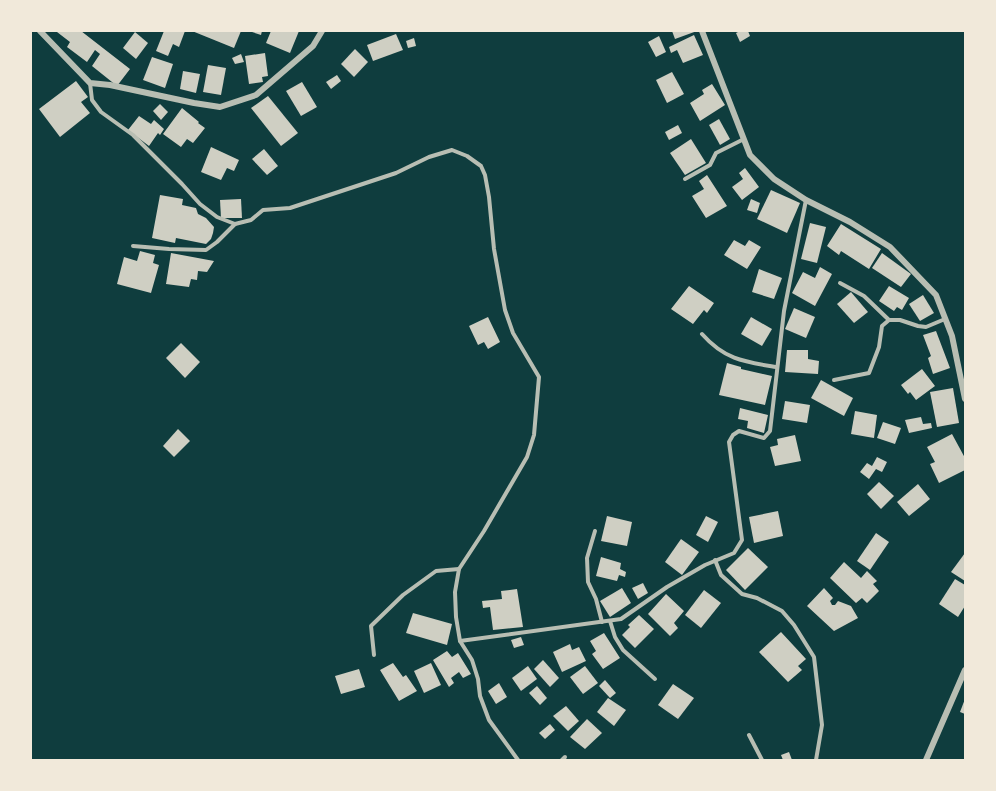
<svg xmlns="http://www.w3.org/2000/svg" width="996" height="791" viewBox="0 0 996 791" font-family="'Crimson Pro',serif">
<rect width="100%" height="100%" fill="#0f3d3e"/>
<g fill="#cfcfc3">
<path d="M59,31h22l49,38 -13,17 -25,-20 8,-12 -5,-4 -8,12 -20,-15 3,-5 -13,-10z"/>
<path d="M164,31h21l-6,16 -6,-3 -5,12 -12,-5z"/>
<path d="M192,31h49l-7,17z"/>
<path d="M249,31h13l-1,4z"/>
<path d="M271,31h28l-9,22 -24,-10z"/>
<path d="M672,31h25l-22,8z"/>
<path d="M740,31h8l2,5 -10,6 -4,-9z"/>
<path d="M135,32l13,11 -12,16 -13,-11z"/>
<path d="M396,34l7,16 -30,11 -6,-16z"/>
<path d="M694,35l9,20 -20,8 -6,-13 -6,3 -2,-6z"/>
<path d="M659,36l7,16 -10,5 -8,-15z"/>
<path d="M414,38l2,8 -8,2 -2,-7z"/>
<path d="M355,49l13,13 -14,15 -13,-13z"/>
<path d="M265,53l3,23 -6,1 1,5 -14,2 -4,-28z"/>
<path d="M241,54l3,8 -9,2 -3,-6z"/>
<path d="M152,57l21,7 -8,24 -22,-8z"/>
<path d="M208,65l18,3 -5,27 -18,-3z"/>
<path d="M183,71l17,3 -4,19 -16,-4z"/>
<path d="M672,72l12,22 -17,9 -11,-23z"/>
<path d="M337,75l4,6 -10,8 -5,-7z"/>
<path d="M76,81l12,16 -7,5 9,11 -30,24 -21,-28z"/>
<path d="M302,82l15,25 -16,9 -15,-25z"/>
<path d="M712,84l13,21 -25,16 -10,-18 14,-9 -2,-4z"/>
<path d="M268,96l30,37 -17,13 -30,-38z"/>
<path d="M160,104l8,8 -7,8 -8,-9z"/>
<path d="M182,108l17,14 -1,1 7,5 -12,15 -6,-4 -6,8 -18,-13z"/>
<path d="M139,116l12,8 3,-4 10,9 -4,6 -2,-2 -9,13 -21,-16z"/>
<path d="M719,119l11,20 -10,6 -11,-20z"/>
<path d="M678,125l4,8 -13,7 -4,-8z"/>
<path d="M691,139l15,24 -21,12 -15,-22z"/>
<path d="M211,147l28,13 -5,11 -7,-3 -6,12 -20,-8z"/>
<path d="M264,149l14,17 -11,9 -15,-16z"/>
<path d="M745,168l14,19 -17,13 -10,-13 11,-8 -4,-6z"/>
<path d="M707,175l20,31 -21,12 -14,-22 12,-7 -5,-8z"/>
<path d="M771,190l29,13 -13,30 -30,-14z"/>
<path d="M160,195l23,4 -1,6 14,3 2,6 8,4 8,9 -1,6 -2,6 -5,5 -30,-6 -1,5 -23,-5z"/>
<path d="M241,199l1,19h-21l-1,-18z"/>
<path d="M751,199l9,4 -3,10 -10,-3z"/>
<path d="M810,223l16,4 -9,36 -16,-4z"/>
<path d="M841,224l40,25 -12,20 -28,-18 -2,4 -12,-9z"/>
<path d="M734,240l11,6 4,-6 12,7 -14,22 -23,-14z"/>
<path d="M140,251l15,4 -2,8 6,2 -8,28 -34,-9 7,-27 13,4z"/>
<path d="M171,253l43,8 -7,11 -9,-1 -1,9 -6,-1 -2,8 -23,-3z"/>
<path d="M882,253l29,21 -10,13 -29,-19z"/>
<path d="M820,267l12,7 -17,32 -23,-13 11,-21 12,6z"/>
<path d="M759,269l23,9 -8,21 -22,-7z"/>
<path d="M689,286l25,17 -7,10 -3,-3 -11,14 -22,-15z"/>
<path d="M889,286l20,12 -7,12 -5,-3 -3,4 -15,-10z"/>
<path d="M851,292l17,20 -14,11 -17,-19z"/>
<path d="M923,295l11,18 -14,8 -11,-17z"/>
<path d="M794,308l21,9 -9,21 -21,-9z"/>
<path d="M488,317l12,25 -12,7 -4,-7 -6,3 -9,-19z"/>
<path d="M751,317l21,12 -10,17 -21,-12z"/>
<path d="M936,331l14,37 -17,6 -5,-16 3,-2 -8,-21z"/>
<path d="M181,343l19,19 -15,16 -19,-20z"/>
<path d="M787,350h21v9l11,2 -1,13 -33,-2z"/>
<path d="M727,363l14,4v2l31,7 -7,29 -46,-10z"/>
<path d="M922,369l13,17 -19,14 -6,-8 -2,2 -7,-9z"/>
<path d="M821,380l32,18 -9,18 -33,-18z"/>
<path d="M953,388l6,35 -22,4 -7,-35z"/>
<path d="M785,401l25,4 -3,18 -25,-4z"/>
<path d="M740,408l28,7 -4,18 -17,-5 1,-7 -10,-2z"/>
<path d="M855,411l22,4 -3,23 -23,-4z"/>
<path d="M921,417l2,7 8,-1 1,5 -23,5 -4,-13z"/>
<path d="M883,422l18,6 -6,16 -18,-6z"/>
<path d="M178,429l12,12 -16,16 -11,-11z"/>
<path d="M952,434l13,24v12l-26,13 -9,-19 5,-2 -8,-15z"/>
<path d="M795,435l6,26 -26,5 -5,-19 8,-2 -1,-6z"/>
<path d="M877,457l10,5 -5,10 -6,-3 -7,10 -9,-7 7,-9 5,3z"/>
<path d="M879,482l15,14 -13,13 -14,-15z"/>
<path d="M918,484l12,15 -21,17 -12,-14z"/>
<path d="M778,511l5,25 -29,7 -5,-26z"/>
<path d="M607,516l25,6 -5,24 -26,-5z"/>
<path d="M706,516l12,6 -10,20 -12,-7z"/>
<path d="M876,533l13,9 -19,28 -13,-9z"/>
<path d="M681,539l18,13 -17,23 -17,-13z"/>
<path d="M748,548l20,19 -23,23 -19,-20z"/>
<path d="M965,553v28l-14,-9z"/>
<path d="M601,557l20,6 -1,6 6,3 -1,5 -6,-2 -2,6 -21,-5z"/>
<path d="M844,562l17,16 6,-7 10,10 -4,3 6,7 -12,12 -5,-5 -6,5 -26,-25z"/>
<path d="M955,579l10,6v21l-7,11 -19,-13z"/>
<path d="M643,583l5,10 -10,6 -6,-11z"/>
<path d="M622,588l9,15 -21,14 -10,-16z"/>
<path d="M824,588l9,10 -3,3 2,4h3l3,-4 13,5 7,12 -24,13 -27,-25z"/>
<path d="M517,589l6,38 -30,3 -3,-23 -7,1 -1,-7 20,-2 -1,-8z"/>
<path d="M704,590l17,13 -20,25 -16,-13z"/>
<path d="M666,594l18,17 -10,12 4,5 -8,8 -22,-22z"/>
<path d="M413,613l39,11 -5,21 -41,-12z"/>
<path d="M639,615l15,14 -19,19 -13,-13 8,-8 -2,-2z"/>
<path d="M781,632l25,27 -8,7 4,4 -14,12 -29,-30z"/>
<path d="M604,633l16,25 -17,11 -11,-15 4,-3 -6,-10z"/>
<path d="M521,637l3,8 -10,3 -3,-8z"/>
<path d="M570,644l2,6 7,-3 7,14 -24,11 -9,-20z"/>
<path d="M447,651l5,6 6,-4 13,21 -8,4 -4,-6 -8,6 3,5 -5,4 -16,-27z"/>
<path d="M543,660l16,18 -9,9 -16,-18z"/>
<path d="M393,663l10,14 3,-2 11,16 -18,10 -19,-31z"/>
<path d="M431,663l10,22 -17,8 -10,-22z"/>
<path d="M528,666l9,13 -16,12 -9,-13z"/>
<path d="M585,666l13,17 -15,11 -13,-17z"/>
<path d="M359,669l6,18 -24,7 -6,-18z"/>
<path d="M605,680l11,13 -6,5 -11,-12z"/>
<path d="M499,683l8,14 -11,7 -8,-13z"/>
<path d="M673,684l21,14 -16,21 -20,-14z"/>
<path d="M537,686l10,12 -7,7 -11,-12z"/>
<path d="M608,698l18,12 -12,16 -17,-14z"/>
<path d="M965,699v15l-5,-2z"/>
<path d="M566,706l13,15 -11,10 -15,-15z"/>
<path d="M587,719l15,14 -17,16 -15,-12z"/>
<path d="M550,724l5,6 -10,9 -6,-6z"/>
<path d="M789,752l3,8h-9l-2,-5z"/>
</g>
<g fill="none" stroke-linecap="round" stroke-linejoin="round">
<g stroke="#b8beb3" stroke-width="4">
<path d="M90,83l2,17 9,12 32,23 49,49 18,20 17,13 18,7 16,-4 12,-10 27,-2 106,-35 33,-16 23,-7 15,6 14,10 4,9 4,22 5,52 11,61 8,23 26,44 -5,58 -7,22 -43,74 -25,38 -4,23 1,25 4,24 12,19 6,19 2,17 9,24 29,40"/>
<path d="M685,179l25,-14 6,-12 28,-14"/>
<path d="M133,246l36,3 37,1 11,-8 18,-18"/>
<path d="M840,283l24,13 25,24"/>
<path d="M702,334c23,26 43,28 74,33"/>
<path d="M834,380l35,-7 10,-26 3,-21 7,-6h11l18,6 8,1 19,-8"/>
<path d="M595,531l-8,27 1,24 8,17 6,23"/>
<path d="M715,560l6,15 21,19 15,4 25,13 12,14 20,32 8,68 -6,35"/>
<path d="M610,621l5,16 8,13 32,29"/>
<path d="M460,641l161,-22 46,-32 38,-22 29,-12 8,-13 -13,-98 4,-7 6,-4 25,7 6,-7 14,-120 22,-111"/>
<path d="M374,655l-3,-29 32,-31 33,-24 23,-2"/>
<path d="M749,735l13,25"/>
<path d="M562,760l3,-3"/>
</g>
<g stroke="#b8beb3" stroke-width="6">
<path d="M40,31l50,52 20,2 84,18 26,4 36,-12 57,-49 9,-15"/>
<path d="M702,31l48,124 24,24 32,21 44,22 40,25 46,48 16,41 13,63"/>
<path d="M926,760l39,-90"/>
</g>
</g>
<rect width="996" height="791" fill="none" stroke="#f1e9da" stroke-width="64"/>
</svg>
